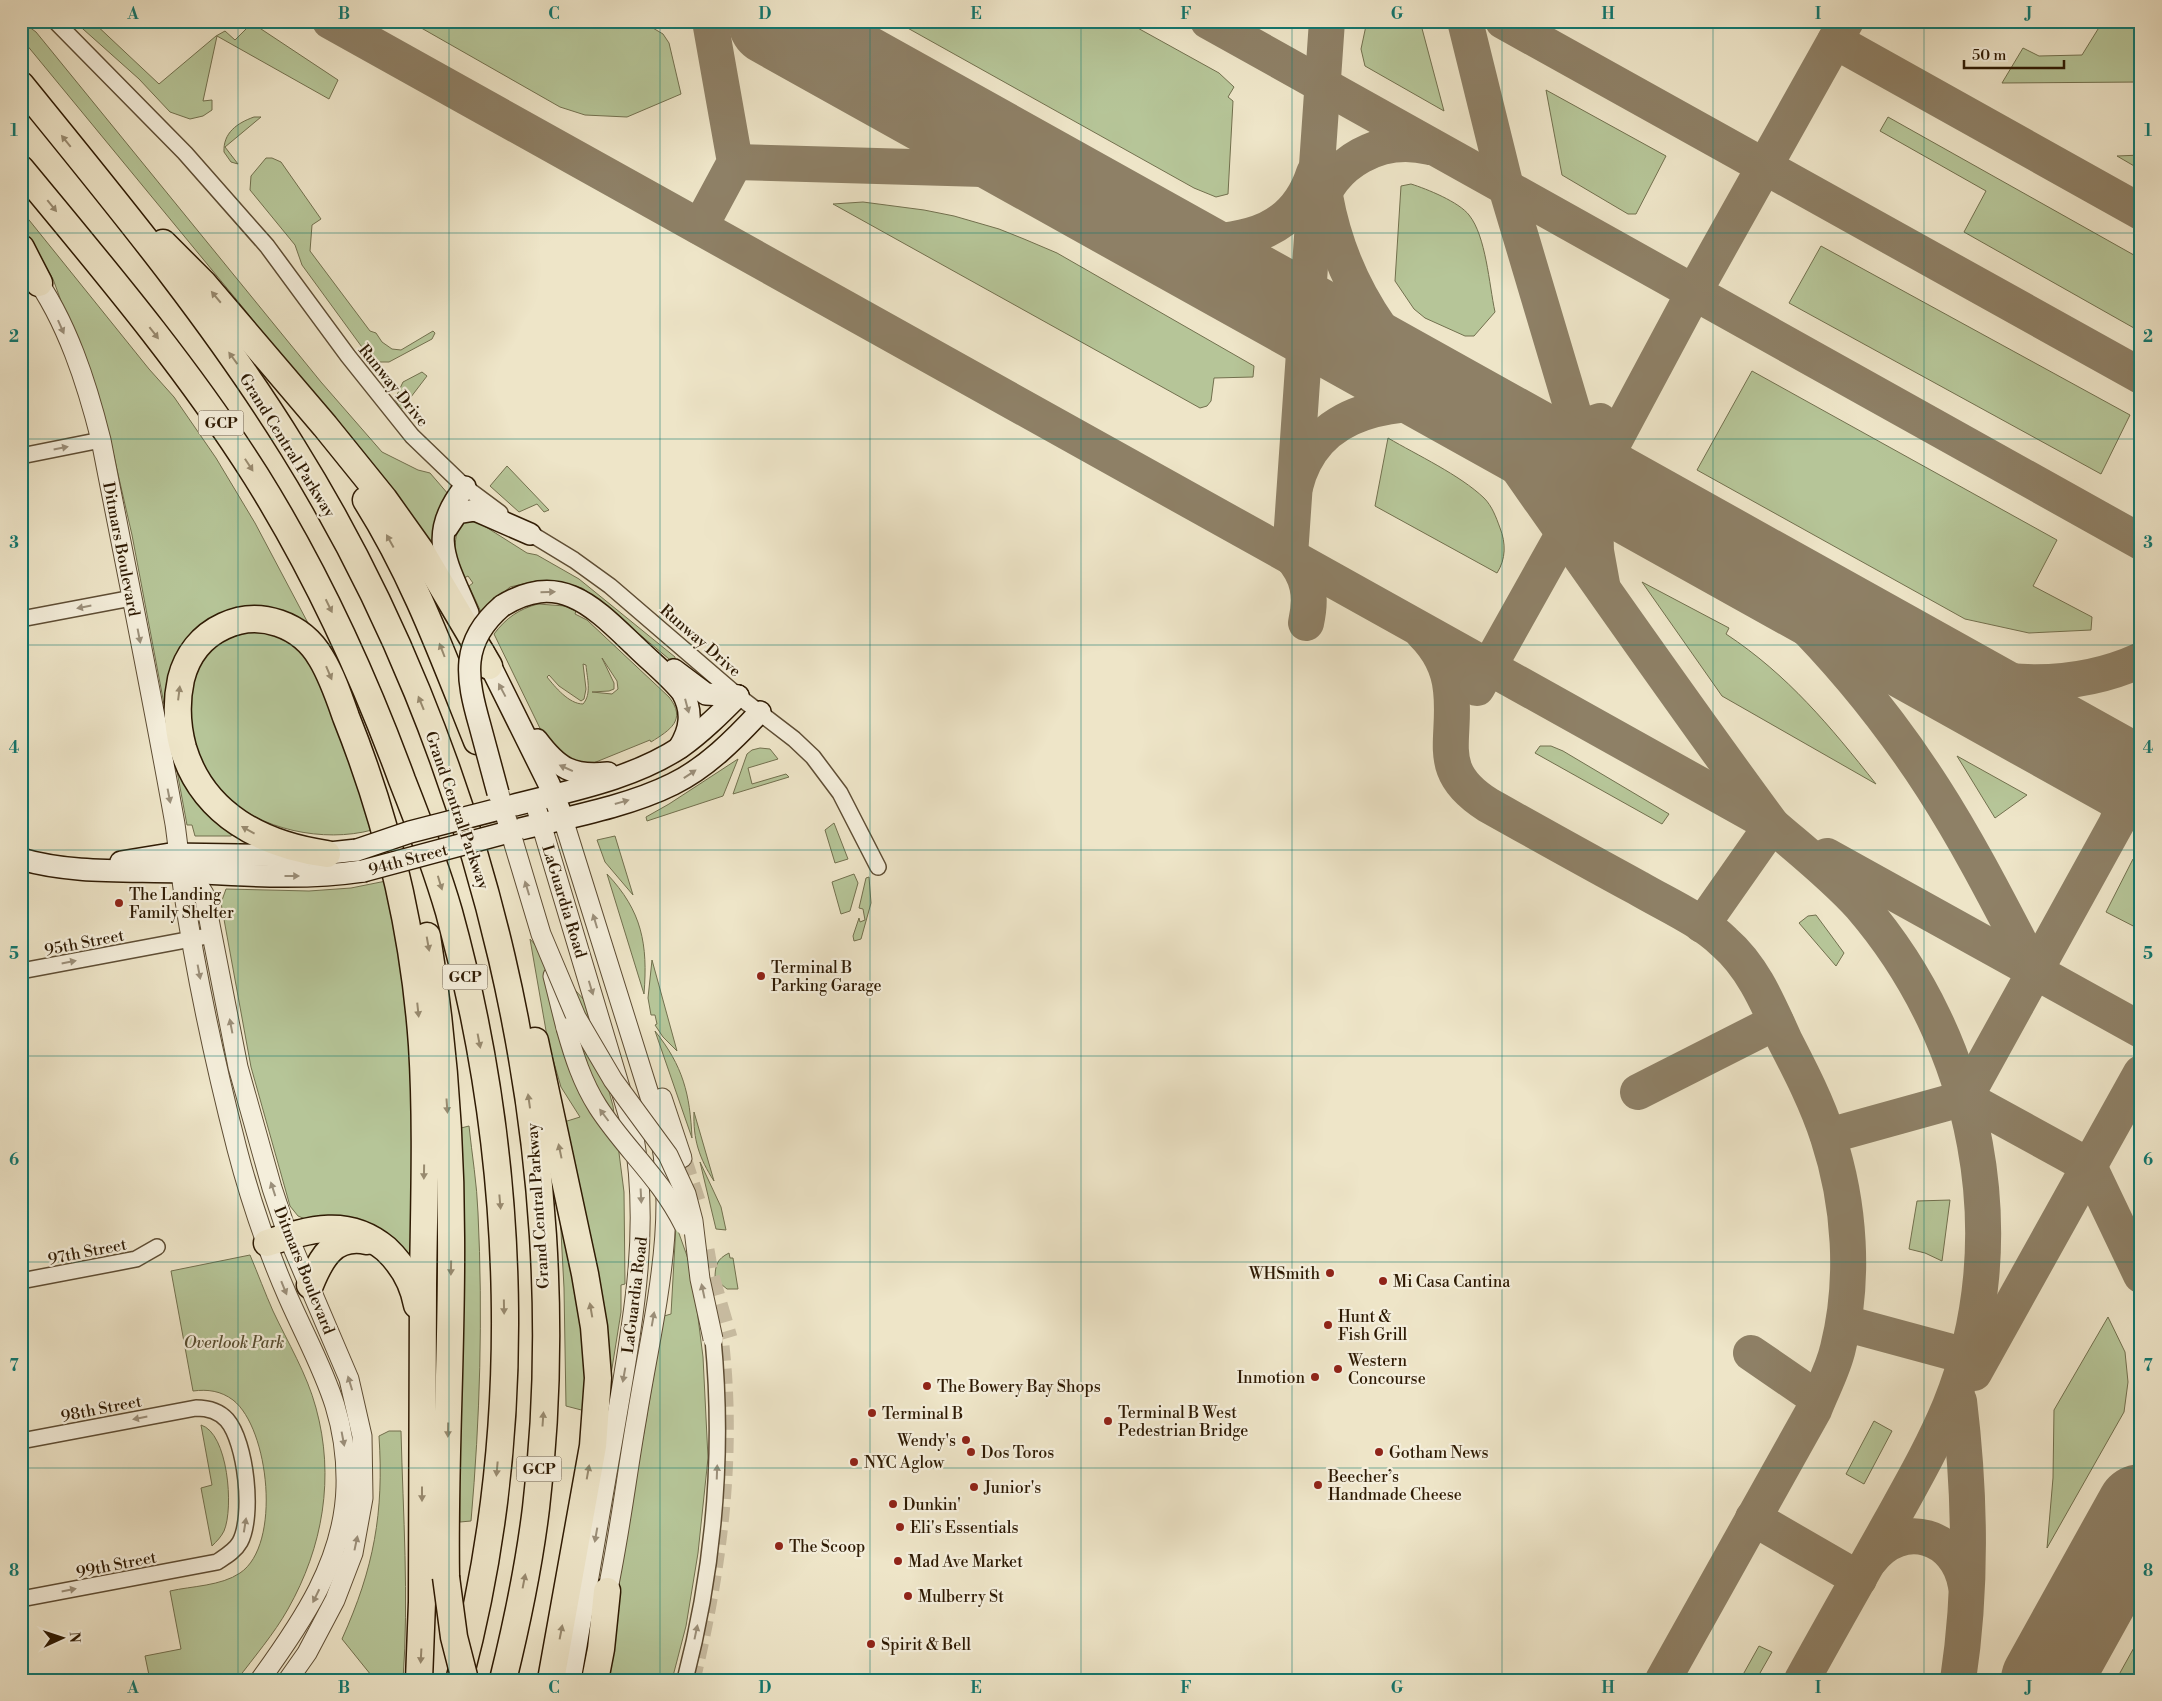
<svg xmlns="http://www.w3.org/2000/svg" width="2162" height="1701" viewBox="0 0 2162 1701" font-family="'Libre Bodoni',serif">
<rect width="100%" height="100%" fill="#eee5c8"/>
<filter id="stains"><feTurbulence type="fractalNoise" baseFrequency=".004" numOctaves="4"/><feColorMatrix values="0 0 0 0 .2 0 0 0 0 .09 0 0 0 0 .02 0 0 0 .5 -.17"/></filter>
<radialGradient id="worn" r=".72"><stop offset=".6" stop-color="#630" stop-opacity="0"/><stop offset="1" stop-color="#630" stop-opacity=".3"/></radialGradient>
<g fill="#b6c598" stroke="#72704e" fill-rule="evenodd">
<path d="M21,21l15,11 285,350 61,70 36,18 12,3 19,22c-13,21 -19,33 -14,59l-190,-244 -224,-272z"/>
<path d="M74,21h18l67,63 57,-48 9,-5 10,9 17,-17 86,57 -9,19 -112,-63 -14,65 9,-1v10l-9,6 -13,3 -20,-7 -31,-33z"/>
<path d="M409,21h232l22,13 6,9 12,51 -54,23 -42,-2 -25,-8z"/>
<path d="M895,21h230l94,52 15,14 -6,10 5,4 -5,93 -12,3 -22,-9z"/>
<path d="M1367,21h53l24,90 -79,-45 -4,-17z"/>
<path d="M2103,21h38v61l-139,1 21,-35 16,8 43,-1z"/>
<path d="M1546,90l120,66 -30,58h-8l-66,-39z"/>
<path d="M254,117h7l-36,30 13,17 -7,-2 -7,-10c-1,-19 13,-29 30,-35z"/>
<path d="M1888,117l253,142v73l-177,-100 22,-41 -106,-60z"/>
<path d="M2141,155v15l-24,-14z"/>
<path d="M266,158h6l9,4 40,57 -9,6 -2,26 60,80 6,2 6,9 10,7 9,1 32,-19 2,2 -3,6 -43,23h-9l-5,3 -73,-100 -7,-20 -45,-55 1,-14z"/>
<path d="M1411,184c16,5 48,18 58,31 17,21 20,69 26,97l-21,24h-9l-40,-18 -11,-9 -19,-28 6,-95z"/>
<path d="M863,202l61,8 30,6 45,13 25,10 33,14 197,113 -1,11 -39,1 -3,23 -4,5 -7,2 -367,-204z"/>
<path d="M21,210l128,159 25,28 42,61 39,65 62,117 -81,-27 -67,91h-5l-32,-169 -25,-109 -54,-147 -32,-53z"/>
<path d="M1821,246l309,169 -29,59 -312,-171z"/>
<path d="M1752,371l305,169 -24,46 59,31 -1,13 -62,3 -64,-14 -268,-149z"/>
<path d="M422,372l5,4 -26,34 -6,-11 8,-17z"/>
<path d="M1388,438c29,17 72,37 96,60 8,8 12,19 16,30 6,15 6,31 -3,45l-122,-67z"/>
<path d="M507,466l42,44 -5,2 -7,-8 -18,8 -29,-26z"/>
<path d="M465,522h13l49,31 10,2 42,24 96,78v7l-79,-66 -14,-10 -21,-6 -25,-1 -26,6 -29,25 -12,-26 4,-3 -5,-7 -4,2 -11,-29 2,-2c1,-12 1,-16 10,-25z"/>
<path d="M1642,582l87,46 -3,6c62,41 104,92 150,150l-154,-88z"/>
<path d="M538,604l27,2 11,5 -1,3 12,6 82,77c18,23 1,33 -18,45l-1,-2 -59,24 -37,-7 -60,-123c12,-16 25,-25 44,-30zM602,658l15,23 1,8 -6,5 -20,-2 17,-1 5,-2v-6zM583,664l3,1c1,13 6,29 -3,39 -14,0 -28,-17 -36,-27l2,-2 10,11 22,15 3,-2 2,-10z"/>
<path d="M250,632c18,0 36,4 50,17 31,30 58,137 72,181 -48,13 -113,0 -149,-36 -32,-34 -46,-97 -18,-137 11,-15 28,-21 45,-25z"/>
<path d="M1540,746h11l12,5 106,63 -7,10 -127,-71z"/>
<path d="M760,748l10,1 8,10 -30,9 4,16 34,-10 3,3 -56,17 14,-40 5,-4z"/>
<path d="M1957,756l70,39 -32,23z"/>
<path d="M738,759l-15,37 -76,25 -1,-4 23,-13z"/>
<path d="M182,769l53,64 -4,3h-36l-3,-11h-5c-3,-18 -7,-36 -10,-54z"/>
<path d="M834,823l14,36 -13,4 -10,-33z"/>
<path d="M615,836l18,59 -28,-33 -8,-22z"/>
<path d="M2133,859l8,4v67l-35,-18z"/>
<path d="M607,874c35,37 41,70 37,120z"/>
<path d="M854,874l4,9 -8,28 -9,3 -9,-32z"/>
<path d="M869,877l2,26 -10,36 -7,2 -1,-5 6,-18 1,4 5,-2 -2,-11 -4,-1 7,-30z"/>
<path d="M386,881l16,76 12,130 2,176 -106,-42 -12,-5 -8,-10 -39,-139 -30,-164 5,-14 83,2 42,-3z"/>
<path d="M1816,915l28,38 -8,13 -37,-43 9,-7z"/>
<path d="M530,939l54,61 29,106 11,86 1,92 -4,1v27l-12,75 -45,-265 16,-5 -19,-30 -13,-45z"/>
<path d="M652,960l25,91 -14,-14 -8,-12 2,-1 -2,-9h-4l-3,-17z"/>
<path d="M655,1031c28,35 35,63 37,107z"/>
<path d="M694,1112l20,69c-15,-23 -21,-42 -20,-69z"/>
<path d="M469,1126c3,29 8,58 9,87 5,103 2,206 -7,308l-11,1 -3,-393z"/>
<path d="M700,1162l21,45 5,23 -10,-1z"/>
<path d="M1950,1200l-8,61 -17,-8 -16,-4 8,-48z"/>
<path d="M560,1213l26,119 3,80 -23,-6 -2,-118z"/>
<path d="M676,1225l16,45 11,87 5,101 -10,95 -12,73 -14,54h-71l63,-364 7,-2z"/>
<path d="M729,1253l1,5h3l5,31h-11l-12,-10c0,-14 2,-20 14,-26z"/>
<path d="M250,1255c8,19 15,38 23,56 15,32 34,63 43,97 19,69 7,139 -28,201 -14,25 -34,48 -51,71h-87l-5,-24 36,-7 -11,-58c22,-5 51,-5 70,-18 42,-28 29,-145 -7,-173 -12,-9 -25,-11 -40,-9l-22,-120z"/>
<path d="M2108,1317l17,35 3,30 -4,30 -77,136 6,-70 1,-68z"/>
<path d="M1874,1421l18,10 -28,53 -18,-10z"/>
<path d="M201,1425c27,8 33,83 23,106 -3,6 -7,10 -12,15l-11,-58 11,-3z"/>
<path d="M389,1431h12c2,83 8,166 2,249h-28l-33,-41c32,-71 42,-126 37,-203z"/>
<path d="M2141,1635v45h-25z"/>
<path d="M1759,1646l13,6 -16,28h-16z"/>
</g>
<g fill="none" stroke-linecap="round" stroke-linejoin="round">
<g stroke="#8e8066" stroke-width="36">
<path d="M330,21l1442,804c30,26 62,51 89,81 117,136 157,332 89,500 -17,41 -39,79 -60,117 -29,52 -59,104 -88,157"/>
<path d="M782,21l22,17"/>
<path d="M1208,21l933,521"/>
<path d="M1465,21l41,166 76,255c13,30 32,45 58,63"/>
<path d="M1503,21l638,355"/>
<path d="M1835,41l306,171"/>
<path d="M735,162l248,7 41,8 72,25"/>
<path d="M1325,196c14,78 52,141 110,195"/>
<path d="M1317,210c15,-49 64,-75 113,-63"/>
<path d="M700,227l35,-65 -25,-141"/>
<path d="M1177,246c59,-7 115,-5 137,-73"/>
<path d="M1531,444l69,-23"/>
<path d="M1295,487c9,-37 32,-62 68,-74 30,-10 78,-14 108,-1 15,6 58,73 70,89 76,108 152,217 231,324l-70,100"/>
<path d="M1727,553c80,68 150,148 206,235 38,59 69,121 101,182"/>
<path d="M1602,584l-6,-33 -2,-72 100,-187 152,-271"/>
<path d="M1306,623c6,-27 3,-47 -16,-68l37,-534"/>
<path d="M1423,633c15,15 26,35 28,57 6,52 -18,80 37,115 50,28 100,56 150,83 29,17 62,31 86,54 30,26 45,64 61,99 16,31 32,62 43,96 22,67 27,143 10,211 -5,22 -16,41 -24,62l-151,270"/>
<path d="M1925,664c71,22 146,28 216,-4"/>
<path d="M1477,688l97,-173"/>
<path d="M2102,763c16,18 21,34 16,57"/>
<path d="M1827,856l314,174"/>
<path d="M1638,1092l138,-70"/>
<path d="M1965,1098l124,68 52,109"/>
<path d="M1828,1136l137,-38 176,-319"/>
<path d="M1844,1323l122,33"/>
<path d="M1751,1353l67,46"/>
<path d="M1974,1373l167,-300"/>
<path d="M1753,1518l106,61"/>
<path d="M1870,1560c32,-42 88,-25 96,26"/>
<path d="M1958,1680c14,-92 12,-188 1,-279"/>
</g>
<g stroke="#8e8066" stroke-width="90">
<path d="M773,21l1368,763"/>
<path d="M2046,1680l95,-171"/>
</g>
<path stroke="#c8bca1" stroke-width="15" stroke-dasharray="15 8" stroke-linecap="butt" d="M693,1680c27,-113 42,-226 28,-343"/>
<g stroke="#c8bca1" stroke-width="19" stroke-dasharray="19 9" stroke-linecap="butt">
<path d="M682,1158l14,43"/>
<path d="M705,1250l4,23 19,65"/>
</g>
<defs>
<g id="minor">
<path d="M55,21l130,132 82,93 81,110 64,80 53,51 35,26"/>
<path d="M21,456l80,-16"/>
<path d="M523,529l51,31 36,26 128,110 56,43 19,18 27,36 38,74"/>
<path d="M21,619l111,-21"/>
<path d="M21,971l192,-36"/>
<path d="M21,1281l115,-22 21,-12"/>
<path d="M21,1441l175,-33c12,0 23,3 31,12 19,22 27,96 13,122 -5,9 -14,14 -23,20l-196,37"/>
<path d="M685,1680c29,-112 39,-226 28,-341"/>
</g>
<g id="tertiary">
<path d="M32,273c35,48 55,111 69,167 25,128 51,255 74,384 3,21 5,43 8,64 13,88 32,175 54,261 13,50 30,100 51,148 30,68 60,112 58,190 -2,74 -44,135 -86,193"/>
<path d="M534,800l99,331c18,102 -1,195 -18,296 -15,84 -30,168 -44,253"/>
<path d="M563,819l92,294c27,99 -2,204 -18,303 -11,62 -18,125 -32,187"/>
<path d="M184,862l20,32 34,173 34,121 16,48 61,143 13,57 1,62 -10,55 -18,47 -28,53 -19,27"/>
<path d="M553,976l13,52"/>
<path d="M662,1098l20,60"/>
</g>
<g id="secondary">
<path d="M465,487c-39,49 -18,75 3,126"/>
<path d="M447,528l10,-15 18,-3 55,24"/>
<path d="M502,606c58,-36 92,1 133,40 15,15 33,29 47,46 11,19 9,37 -3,56"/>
<path d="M483,651l66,133 14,35"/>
<path d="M674,670l32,24 32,2"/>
<path d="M537,740c21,28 35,37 71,33"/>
<path d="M511,806c57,-15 120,-26 170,-59 21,-15 39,-33 57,-51"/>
<path d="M516,830c49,-12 111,-23 157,-46 33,-16 62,-45 87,-72"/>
<path d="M21,859c51,15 107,11 160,13 60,3 122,8 182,-1"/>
<path d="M121,862l49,-8 132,2 55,-6"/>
</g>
<g id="motorway">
<path d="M21,85c95,117 193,235 272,363 190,304 286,703 243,1060 -7,58 -19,115 -33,172"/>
<path d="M21,169c82,99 166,198 235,307 60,96 107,198 146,304 17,43 34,87 47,132 68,247 77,517 11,765"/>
<path d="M163,243l40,40 122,143 59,73 37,52 68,115"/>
<path d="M21,248l18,35"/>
<path d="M366,500c48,76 78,159 111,241"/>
<path d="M327,854c-64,-9 -124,-39 -144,-106 -6,-22 -7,-46 -2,-69 6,-24 21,-43 43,-53 36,-17 78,-1 97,32 11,18 18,39 25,59 42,105 68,215 76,328 5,80 2,160 1,240 -1,106 -1,212 -1,317l-3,78"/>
<path d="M427,936c16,100 24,200 24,301 1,113 -7,227 -5,340"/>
<path d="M535,1041l50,233 9,53 4,51 -5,68 -42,234"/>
<path d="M267,1243c43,-14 81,-26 119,6 16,15 27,34 31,56"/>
<path d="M310,1285c11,-27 24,-51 57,-44"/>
<path d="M595,1680l6,-31 6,-58"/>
</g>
</defs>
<use href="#minor" stroke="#5e4d34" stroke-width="18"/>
<use href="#tertiary" stroke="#5e4d34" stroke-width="21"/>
<use href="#secondary" stroke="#2e1a03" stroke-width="24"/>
<use href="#motorway" stroke="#2e1a03" stroke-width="29"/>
<use href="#minor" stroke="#f4eedb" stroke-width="15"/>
<use href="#tertiary" stroke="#f4eedb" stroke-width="19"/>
<use href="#secondary" stroke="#f4eedb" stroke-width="21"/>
<use href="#motorway" stroke="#eee5c8" stroke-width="26"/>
<defs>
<g id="tertiary-bridge">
<path d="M499,794l42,140 35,83 37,63 55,75 18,39 7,27 7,58 13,60"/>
<path d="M566,1028c8,28 16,54 32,79 27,42 62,70 86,118"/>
</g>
<g id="secondary-bridge">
<path d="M498,793c-6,-22 -12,-45 -18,-67 -14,-49 -20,-84 22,-120"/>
<path d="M357,850l53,-18 101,-26"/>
<path d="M363,871l153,-41"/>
</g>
<path id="motorway-bridge" d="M446,1577l8,60 11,43"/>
</defs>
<use href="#tertiary-bridge" stroke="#5e4d34" stroke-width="21" stroke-linecap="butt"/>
<use href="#secondary-bridge" stroke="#2e1a03" stroke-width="24" stroke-linecap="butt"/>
<use href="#motorway-bridge" stroke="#2e1a03" stroke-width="29" stroke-linecap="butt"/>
<use href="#tertiary-bridge" stroke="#f4eedb" stroke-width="19"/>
<use href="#secondary-bridge" stroke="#f4eedb" stroke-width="21"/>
<use href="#motorway-bridge" stroke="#eee5c8" stroke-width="26"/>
</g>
<defs><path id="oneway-solid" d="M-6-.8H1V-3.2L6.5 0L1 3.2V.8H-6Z" transform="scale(1.25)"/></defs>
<g fill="#988a6f">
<use href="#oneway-solid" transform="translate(66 141) rotate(-129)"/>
<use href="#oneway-solid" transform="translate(52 206) rotate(51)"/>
<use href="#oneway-solid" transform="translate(216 297) rotate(-130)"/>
<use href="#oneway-solid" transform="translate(154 333) rotate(52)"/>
<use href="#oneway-solid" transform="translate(233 358) rotate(-126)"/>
<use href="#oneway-solid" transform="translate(249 465) rotate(57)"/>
<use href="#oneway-solid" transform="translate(390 541) rotate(-119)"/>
<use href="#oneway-solid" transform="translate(329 606) rotate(64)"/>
<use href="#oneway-solid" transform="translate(442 650) rotate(-111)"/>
<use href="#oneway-solid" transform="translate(329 673) rotate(67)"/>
<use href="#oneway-solid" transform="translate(179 693) rotate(-83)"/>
<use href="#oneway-solid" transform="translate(421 703) rotate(-112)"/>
<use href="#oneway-solid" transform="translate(248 830) rotate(-151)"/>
<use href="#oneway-solid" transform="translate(440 883) rotate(73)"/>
<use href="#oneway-solid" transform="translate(428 944) rotate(80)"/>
<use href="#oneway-solid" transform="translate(418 1010) rotate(84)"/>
<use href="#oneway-solid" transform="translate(479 1041) rotate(79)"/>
<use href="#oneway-solid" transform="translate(529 1101) rotate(-98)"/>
<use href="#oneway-solid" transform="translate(447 1106) rotate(86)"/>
<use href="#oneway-solid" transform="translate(560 1151) rotate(-102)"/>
<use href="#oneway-solid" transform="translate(424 1172) rotate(91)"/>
<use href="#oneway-solid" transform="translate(500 1202) rotate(85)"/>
<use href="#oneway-solid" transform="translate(451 1268) rotate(91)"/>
<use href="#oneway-solid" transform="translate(504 1307) rotate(89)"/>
<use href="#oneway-solid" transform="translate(591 1310) rotate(-100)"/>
<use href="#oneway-solid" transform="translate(543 1419) rotate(-86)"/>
<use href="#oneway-solid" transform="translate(448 1430) rotate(91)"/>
<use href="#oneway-solid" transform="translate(497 1469) rotate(95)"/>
<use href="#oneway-solid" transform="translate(588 1472) rotate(-80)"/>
<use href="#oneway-solid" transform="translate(422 1494) rotate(90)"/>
<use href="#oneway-solid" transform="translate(524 1581) rotate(-79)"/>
<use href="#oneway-solid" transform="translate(561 1632) rotate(-79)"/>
<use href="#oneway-solid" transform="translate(421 1656) rotate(93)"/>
</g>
<g fill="#9b8f7a">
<use href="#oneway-solid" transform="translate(61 327) rotate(66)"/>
<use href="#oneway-solid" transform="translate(61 448) rotate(-11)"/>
<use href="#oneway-solid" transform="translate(548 592) rotate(-1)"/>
<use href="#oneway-solid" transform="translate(84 607) rotate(169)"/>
<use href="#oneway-solid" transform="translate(139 636) rotate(79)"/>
<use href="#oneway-solid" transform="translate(502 690) rotate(-118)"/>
<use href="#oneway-solid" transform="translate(687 706) rotate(75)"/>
<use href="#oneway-solid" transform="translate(566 768) rotate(-156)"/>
<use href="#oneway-solid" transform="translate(690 774) rotate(-34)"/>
<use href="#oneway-solid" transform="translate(169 796) rotate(79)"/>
<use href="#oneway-solid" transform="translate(622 802) rotate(-16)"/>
<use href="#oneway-solid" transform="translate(292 876)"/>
<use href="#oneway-solid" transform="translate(527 888) rotate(-107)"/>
<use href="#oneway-solid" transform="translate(595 921) rotate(-107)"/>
<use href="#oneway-solid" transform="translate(69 962) rotate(-11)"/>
<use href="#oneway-solid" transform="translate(199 972) rotate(79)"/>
<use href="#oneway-solid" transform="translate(591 988) rotate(73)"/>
<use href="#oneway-solid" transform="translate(231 1026) rotate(-101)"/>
<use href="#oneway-solid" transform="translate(604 1115) rotate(-127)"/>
<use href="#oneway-solid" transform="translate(273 1189) rotate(-108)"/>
<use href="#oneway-solid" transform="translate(641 1196) rotate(87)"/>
<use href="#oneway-solid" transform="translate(284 1288) rotate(68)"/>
<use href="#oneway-solid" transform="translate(703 1291) rotate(-102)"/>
<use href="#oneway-solid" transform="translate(653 1319) rotate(-80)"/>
<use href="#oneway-solid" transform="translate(624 1375) rotate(100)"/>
<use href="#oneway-solid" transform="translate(350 1383) rotate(-107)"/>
<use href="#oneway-solid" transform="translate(140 1418) rotate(169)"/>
<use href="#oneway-solid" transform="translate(343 1439) rotate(79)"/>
<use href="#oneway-solid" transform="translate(717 1472) rotate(-88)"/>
<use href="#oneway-solid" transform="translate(245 1525) rotate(-81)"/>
<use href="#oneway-solid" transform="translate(596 1535) rotate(100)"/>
<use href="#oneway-solid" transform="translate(356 1543) rotate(-78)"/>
<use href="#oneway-solid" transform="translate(69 1590) rotate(-11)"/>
<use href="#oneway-solid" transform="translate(316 1596) rotate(116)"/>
<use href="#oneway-solid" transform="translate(696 1632) rotate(-78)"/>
</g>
<path fill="none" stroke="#0f766e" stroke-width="1" stroke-opacity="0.55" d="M238,21v1659M449,21v1659M660,21v1659M870,21v1659M1081,21v1659M1292,21v1659M1502,21v1659M1713,21v1659M1924,21v1659M21,233h2120M21,439h2120M21,645h2120M21,850h2120M21,1056h2120M21,1262h2120M21,1468h2120"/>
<g fill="#8f2418" stroke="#f4eedb" stroke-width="2">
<circle cx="119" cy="903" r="5"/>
<circle cx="761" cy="976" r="5"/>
<circle cx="1330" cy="1273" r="5"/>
<circle cx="1383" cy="1281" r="5"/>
<circle cx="1328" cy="1325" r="5"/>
<circle cx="1338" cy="1369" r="5"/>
<circle cx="1315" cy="1377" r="5"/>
<circle cx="927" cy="1386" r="5"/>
<circle cx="872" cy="1413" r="5"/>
<circle cx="1108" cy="1421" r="5"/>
<circle cx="966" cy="1440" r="5"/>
<circle cx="971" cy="1452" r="5"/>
<circle cx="1379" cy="1452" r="5"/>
<circle cx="854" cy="1462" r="5"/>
<circle cx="1318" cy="1485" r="5"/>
<circle cx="974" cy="1487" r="5"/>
<circle cx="893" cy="1504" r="5"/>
<circle cx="900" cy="1527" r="5"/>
<circle cx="779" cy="1546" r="5"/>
<circle cx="898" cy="1561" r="5"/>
<circle cx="908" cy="1596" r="5"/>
<circle cx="871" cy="1644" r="5"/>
</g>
<g text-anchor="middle" stroke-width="4.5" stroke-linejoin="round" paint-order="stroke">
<g fill="#f4eedb" stroke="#695a44" stroke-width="1">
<rect x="198.5" y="410.5" width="45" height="25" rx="4"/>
<rect x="442.5" y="964.5" width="45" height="25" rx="4"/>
<rect x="516.5" y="1456.5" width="45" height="25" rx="4"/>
</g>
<g font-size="15" font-weight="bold" fill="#2e1a03">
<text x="221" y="428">GCP</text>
<text x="465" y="982">GCP</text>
<text x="539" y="1474">GCP</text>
</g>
<g font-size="16" fill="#2e1a03" stroke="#f4eedb">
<text transform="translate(394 385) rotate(51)" y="6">Runway Drive</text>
<text transform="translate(288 445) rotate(58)" y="6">Grand Central Parkway</text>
<text transform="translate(122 549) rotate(79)" y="6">Ditmars Boulevard</text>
<text transform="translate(701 640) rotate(41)" y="6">Runway Drive</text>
<text transform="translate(458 810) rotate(71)" y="6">Grand Central Parkway</text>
<text transform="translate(408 859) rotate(-15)" y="6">94th Street</text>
<text transform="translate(565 901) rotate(73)" y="6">LaGuardia Road</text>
<text transform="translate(84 942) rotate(-11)" y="6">95th Street</text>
<text transform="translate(537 1206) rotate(-94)" y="6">Grand Central Parkway</text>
<text transform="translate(87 1251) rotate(-11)" y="6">97th Street</text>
<text transform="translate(305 1270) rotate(68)" y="6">Ditmars Boulevard</text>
<text transform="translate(634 1295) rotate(-83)" y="6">LaGuardia Road</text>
<text transform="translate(101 1408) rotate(-11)" y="6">98th Street</text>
<text transform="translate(116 1564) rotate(-11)" y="6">99th Street</text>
</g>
<g font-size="16" fill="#2e1a03" stroke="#f4eedb" text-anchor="start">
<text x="129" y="900">The Landing<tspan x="129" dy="18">Family Shelter</tspan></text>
<text x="771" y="973">Terminal B<tspan x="771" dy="18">Parking Garage</tspan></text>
<text x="1320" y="1279" text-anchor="end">WHSmith</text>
<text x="1393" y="1287">Mi Casa Cantina</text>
<text x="1338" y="1322">Hunt &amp;<tspan x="1338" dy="18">Fish Grill</tspan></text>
<text x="1348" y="1366">Western<tspan x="1348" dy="18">Concourse</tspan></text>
<text x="1305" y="1383" text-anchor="end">Inmotion</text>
<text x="937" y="1392">The Bowery Bay Shops</text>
<text x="1118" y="1418">Terminal B West<tspan x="1118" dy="18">Pedestrian Bridge</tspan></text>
<text x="882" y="1419">Terminal B</text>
<text x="956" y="1446" text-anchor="end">Wendy's</text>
<text x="981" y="1458">Dos Toros</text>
<text x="1389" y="1458">Gotham News</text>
<text x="864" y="1468">NYC Aglow</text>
<text x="1328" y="1482">Beecher’s<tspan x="1328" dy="18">Handmade Cheese</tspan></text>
<text x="984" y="1493">Junior's</text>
<text x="903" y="1510">Dunkin'</text>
<text x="910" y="1533">Eli's Essentials</text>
<text x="789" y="1552">The Scoop</text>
<text x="908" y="1567">Mad Ave Market</text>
<text x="918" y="1602">Mulberry St</text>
<text x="881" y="1650">Spirit &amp; Bell</text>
</g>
<g font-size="16" font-style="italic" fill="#574d30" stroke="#f4eedb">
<text x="234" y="1348">Overlook Park</text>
</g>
</g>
<rect width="2162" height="1701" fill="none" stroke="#eee5c8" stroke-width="55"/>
<g transform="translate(62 1638) rotate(87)" stroke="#f4eedb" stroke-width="4" paint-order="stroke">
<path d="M0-4L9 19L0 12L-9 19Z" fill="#2e1a03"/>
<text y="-8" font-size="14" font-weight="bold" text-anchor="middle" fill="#2e1a03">N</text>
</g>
<path d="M1964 60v8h100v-8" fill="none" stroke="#2e1a03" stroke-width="2.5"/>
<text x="1972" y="60" font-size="15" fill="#2e1a03" stroke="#f4eedb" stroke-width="4" paint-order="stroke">50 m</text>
<rect x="28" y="28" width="2106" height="1646" fill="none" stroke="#0f766e" stroke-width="2"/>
<g font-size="16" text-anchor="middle" font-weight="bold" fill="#0f766e">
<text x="133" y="19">A</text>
<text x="344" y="19">B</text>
<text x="554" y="19">C</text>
<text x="765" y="19">D</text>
<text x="976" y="19">E</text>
<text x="1186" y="19">F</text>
<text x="1397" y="19">G</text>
<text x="1608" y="19">H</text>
<text x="1818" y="19">I</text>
<text x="2029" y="19">J</text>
<text x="14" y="136">1</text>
<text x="2148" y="136">1</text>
<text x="14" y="342">2</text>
<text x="2148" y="342">2</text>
<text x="14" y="548">3</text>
<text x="2148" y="548">3</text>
<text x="14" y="753">4</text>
<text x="2148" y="753">4</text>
<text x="14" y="959">5</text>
<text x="2148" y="959">5</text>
<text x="14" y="1165">6</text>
<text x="2148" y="1165">6</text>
<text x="14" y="1371">7</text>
<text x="2148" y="1371">7</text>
<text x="14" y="1576">8</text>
<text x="2148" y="1576">8</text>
<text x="133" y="1693">A</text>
<text x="344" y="1693">B</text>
<text x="554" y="1693">C</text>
<text x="765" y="1693">D</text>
<text x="976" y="1693">E</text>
<text x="1186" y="1693">F</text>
<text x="1397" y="1693">G</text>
<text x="1608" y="1693">H</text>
<text x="1818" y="1693">I</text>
<text x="2029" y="1693">J</text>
</g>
<rect width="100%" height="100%" filter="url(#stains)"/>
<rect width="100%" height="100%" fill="url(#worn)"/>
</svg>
